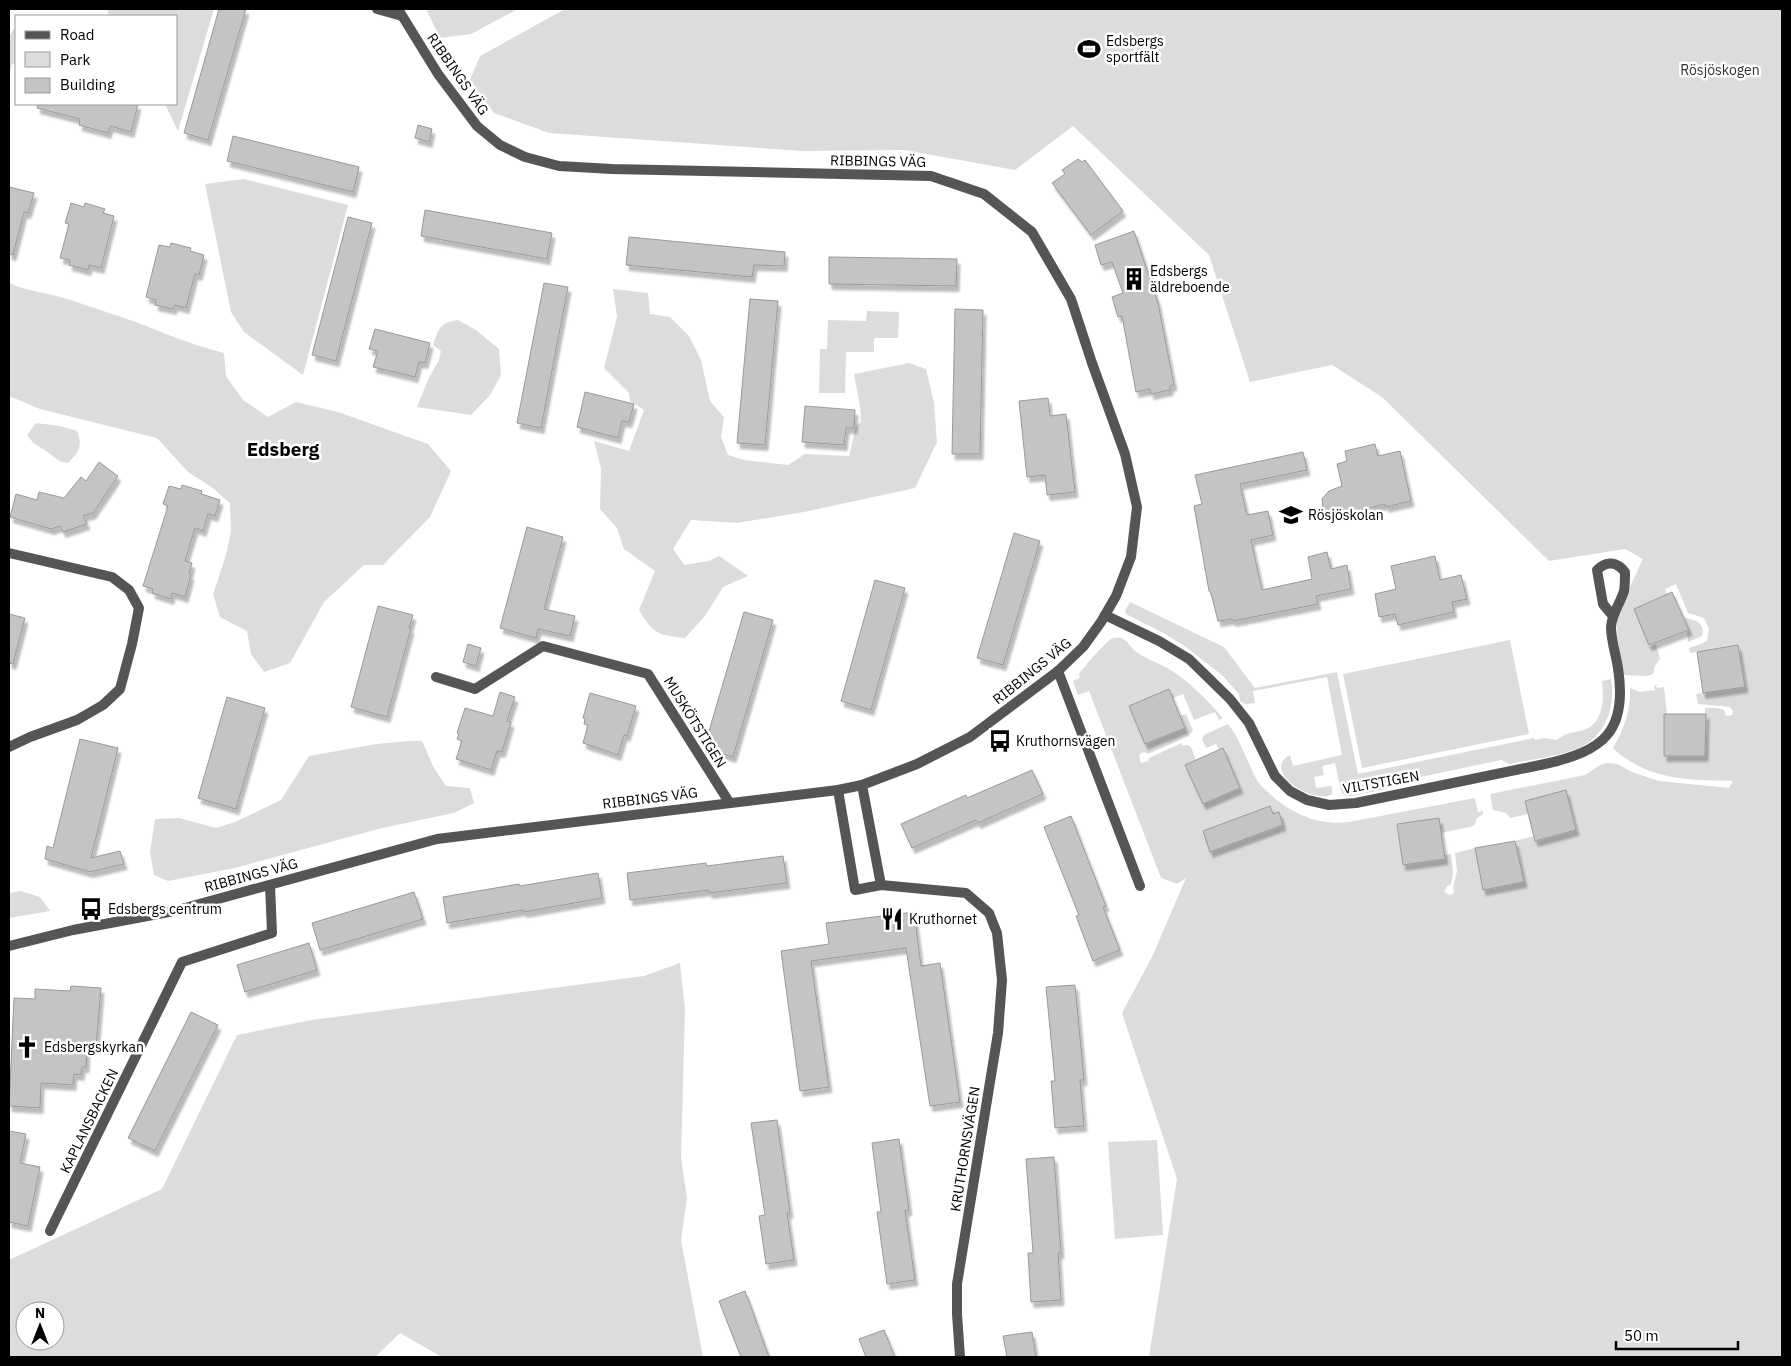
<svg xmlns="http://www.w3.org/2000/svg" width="1791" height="1366" viewBox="0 0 1791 1366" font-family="'IBM Plex Sans',sans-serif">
<defs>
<filter id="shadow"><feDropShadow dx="3" dy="5.5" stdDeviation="1" flood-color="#0004"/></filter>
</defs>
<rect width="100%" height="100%" fill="#fff"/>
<g fill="#dcdcdc" fill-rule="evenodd">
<path d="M107,9h107l-36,122 -13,-27h11v-88h-67z"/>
<path d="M426,9h92l-47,25 -31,4z"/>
<path d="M565,9h1217v1348h-633l28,-178 -55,-166 30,-56 34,-79 -9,6 -16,-6 -72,-187 -11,4 -5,-14 7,-3 -1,-4c5,-7 28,-34 34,-36 13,-3 15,7 22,13 9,7 24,12 34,18 21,13 38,31 54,49l-4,2 -4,-8 -21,8 -11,-26 -10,4 -44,8 16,38 40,-16 -5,-12 6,-2 7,16 -4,6 -41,18 -3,-2 -4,1 -2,3 2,7 7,-2 1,-3 33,-15 1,3 4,-1 4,2 5,13 -11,5 18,39 37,-16 -17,-40 -4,2 -3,-6 -10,4 -4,-9 2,-4 24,-11c14,18 19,39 30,58 3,4 7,7 11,11 21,20 49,33 80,29l126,-24 3,14 5,-1v3l-6,4 -3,8 -33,7 -2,-15 -42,6 6,41 42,-6v-4l6,-1 2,19 -2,12 -4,1 -3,6 6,3 4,-2 -1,-6 4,-16 -2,-18 20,-5 9,42 39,-8 -8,-41 19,-5 2,5 40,-11 -10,-40 -41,11 3,13 -18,4 -4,-5 -13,-3 -3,-16 95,-19 17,-11 7,-1 8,1 15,8 27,9 70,7 4,-7c-37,-1 -73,0 -105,-21 -5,-4 -11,-7 -15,-12 11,-19 18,-37 17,-60l10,4 15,-2 -1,-4 2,-1 1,3 7,-1 3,27h-3v42h41v-48h13l6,2 2,6 6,-1 1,-4 -3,-4 -32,-3 -2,-10 49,-8 -7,-41 -48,8 -1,-5 12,-4 6,-3 2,-12 -5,-11 -16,-5 -12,-29 -11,5 2,5 -33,15 16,38 6,-3 4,15 -5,7 -2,8 -6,2 -24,-1 -6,-39v-22l26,-55 -18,-10 -76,12 -167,-164 -50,-32 -82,17 -41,-127 -136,-129 -58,44 -111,-20 -102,1 -253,-18 -55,-20 -24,-33 10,-24z"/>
<path d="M16,26v38h-4l-3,11v-39z"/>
<path d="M244,179l104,26 -45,170 -59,-43 -13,-20 -26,-128z"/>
<path d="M9,283c19,9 42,10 62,17 27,10 54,17 80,28 26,10 45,18 73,25l2,23 17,24 25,17 28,-15 42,10 90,32 23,27 -21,46 -47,48h-19l-40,37 -34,61 -26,9 -13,-18 -4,-23 -27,-14 -7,-23 13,-39 5,-24 -1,-28 -20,-17 -22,-14 -31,-34 -117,-29 -31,-13z"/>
<path d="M613,289l35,4 2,21 20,3 19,19 12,24 9,41 14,16 -3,20 7,18 16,5 44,5 17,-11 44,2 7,-30 5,-4 -1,-16 -6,-32 55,-11 17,6 8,34 3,39 -22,46 -111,24 -67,11 -46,-3 -18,29 11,16 25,-4 10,-5 29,20 -25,11 -18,29 -20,22c-27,-3 -32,-4 -46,-28l16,-39 -31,-22 -7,-21 -17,-19 1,-41 -7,-27 35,10 15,-41 -14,-9 -1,-8 -25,-25 13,-51z"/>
<path d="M867,311l32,1 -1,26h-24v14h-28l-1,41h-26l1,-44h7l1,-29 38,1z"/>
<path d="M458,320l18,10 23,19 2,26 -11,20 -19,20 -54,-8 10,-25 12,-22 2,-9 -8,-6c6,-17 6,-22 25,-25z"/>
<path d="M36,423l24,3 17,5c6,15 2,21 -9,32 -13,-2 -12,-6 -22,-12 -9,-6 -12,-6 -19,-16z"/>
<path d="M1130,602l94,45 31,41 82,-16 21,102 176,-36 1,2 9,-2 13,2c3,-2 6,-5 10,-6 6,-2 12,-2 19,-5 18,-8 18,-32 16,-48l9,-2c5,27 -5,57 -32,69 -21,9 -47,11 -69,16l-9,-4 -109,23 -6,6 -40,8 -5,-6 -6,-28 -13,3 2,9 -10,2 2,11 14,-2 2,1v7c-15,12 -73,-22 -42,-39l3,11 49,-11 -15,-78 -74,14 2,12c-6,1 -11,2 -15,-2l-1,-7 -16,-18 -37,-29 -21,-13 -39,-20 -1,-3z"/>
<path d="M1684,618c10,1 22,5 18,18l-14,6 -1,-11 2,-1z"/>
<path d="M1510,640l19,94 -167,34 -19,-94z"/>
<path d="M409,741h13l11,25 13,20 24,2 4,15 -20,10 -72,15 -147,40 -67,13 -14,-6 -4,-23 5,-33 24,-1 37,10 19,-6 46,-22 28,-44 67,-12z"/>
<path d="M21,891l19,6 10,14 -41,7v-25z"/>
<path d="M680,963l5,47 -4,148 6,40 -6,42 22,117h-261l-42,-24 -25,24h-366v-97l153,-71 75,-154 75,-15 332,-44zM25,1311h30v30h-30z"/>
<path d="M1157,1140l6,95 -48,4 -7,-97z"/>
</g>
<g fill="#c4c4c4" stroke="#999" filter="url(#shadow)">
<path d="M219,9h27l-38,131 -24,-7z"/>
<path d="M38,104h100l-7,28 -21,-6 -2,7 -29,-8 1,-6 -43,-11z"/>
<path d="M418,125l14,4 -3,13 -14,-4z"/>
<path d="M233,136l126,31 -6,25 -126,-31z"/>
<path d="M1078,159l4,3 3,-2 38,51 -32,24 -39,-52 13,-9 -3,-4z"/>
<path d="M9,187l25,6 -6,20 -4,-1 -11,43 -4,-1z"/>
<path d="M71,203l13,4 1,-4 20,6 -2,4 11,3 -13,52 -12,-3 -1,5 -19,-5 1,-5 -10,-2 9,-34 -4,-1z"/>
<path d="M425,210l127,23 -5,26 -126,-23z"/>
<path d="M348,217l24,6 -36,138 -24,-6z"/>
<path d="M1134,231l24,72 16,82 -4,1v4l-19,4 -1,-5 -14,3 -14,-76 -4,1 -6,-20 11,-4 -11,-31 -11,3 -6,-20z"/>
<path d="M629,237l156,15 -1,14 -30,-1 -2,12 -126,-12z"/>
<path d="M171,243l20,5 -1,3 14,4 -5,20 -4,-1 -9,34 -11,-3 -2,4 -18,-4 1,-5 -10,-3 13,-52 11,2z"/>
<path d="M829,257l128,2 -1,27 -127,-2z"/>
<path d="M544,283l24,4 -27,141 -24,-5z"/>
<path d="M750,299l28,2 -13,144 -28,-2z"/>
<path d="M955,309l28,1 -3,144h-28z"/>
<path d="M375,329l55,14 -5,20 -6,-1 -4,15 -42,-10 5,-16 -9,-2z"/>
<path d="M585,392l49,12 -5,18 -7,-1 -4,17 -41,-11z"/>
<path d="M1048,398l2,18 16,-2 9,78 -28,3 -2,-20 -18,2 -8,-76z"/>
<path d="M805,406l50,4 -1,18h-8l-2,17 -42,-3z"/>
<path d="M1375,444l3,12 22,-5 11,50 -25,6 -1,-3 -42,11 -15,-1 -5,-6 -1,-9 7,-8 13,-5 -5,-22 10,-3 -2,-10z"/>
<path d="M1303,452l4,18 -67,14 7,31 21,-4 5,24 -22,5 11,50 50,-11 -4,-22 19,-5 4,17 16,-4 4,24 -35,7 2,8 -85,17 -1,-2 -14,2 -7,-28 -2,-2 -15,-85 8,-2 -7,-29z"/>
<path d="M99,462l19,14 -25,37 -10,3 4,8 -24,8 -3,-6 -9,3 -41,-12 6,-23 21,6 2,-8 25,6 17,-21 5,4z"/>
<path d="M182,485l20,6 -1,3 19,6 -5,16 -7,-2 -5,17 -8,-3 -10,33 7,2 -3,11 2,1 -6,22 -13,-4 -1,6 -19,-6 1,-4 -10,-3 25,-80 -5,-2 6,-18 12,3z"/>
<path d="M527,527l36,10 -19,72 31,7 -5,20 -32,-7 -2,9 -36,-10z"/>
<path d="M1014,533l26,8 -37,124 -26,-7z"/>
<path d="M1435,556l5,24 21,-5 6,24 -15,3 2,10 -56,13 -3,-11 -16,3 -4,-23 21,-5 -5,-23z"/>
<path d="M875,580l30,8 -34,122 -30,-9z"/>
<path d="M1672,592l17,38 -40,15 -15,-36z"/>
<path d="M378,606l35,9 -4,13h2l-24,89 -36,-10z"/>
<path d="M744,612l29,8 -40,137 -29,-9z"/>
<path d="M9,614l16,4 -12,46 -4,-1z"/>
<path d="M468,644l13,4 -5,18 -13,-4z"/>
<path d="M1738,645l7,42 -42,6 -6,-41z"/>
<path d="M1169,689l16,39 -40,16 -16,-38z"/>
<path d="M500,692l15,5 -8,24 4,1 -9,30 -5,-1 -6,19 -35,-11 6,-18 -5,-2 2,-5 -2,-1 8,-25 28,8z"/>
<path d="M590,693l46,13 -9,30 -3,-1 -6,20 -35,-12 5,-18 -4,-1 1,-5 -2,-1z"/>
<path d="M227,697l38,11 -29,101 -38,-11z"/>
<path d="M1664,714h42l-1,42h-41z"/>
<path d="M80,739l38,9 -27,110 29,-7 4,13 -34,8 -45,-13 2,-13 6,2z"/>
<path d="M1223,748l17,40 -37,16 -18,-39z"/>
<path d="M1032,770l11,24 -65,29 -2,-3 -64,28 -11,-24 65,-29 1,3z"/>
<path d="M1566,790l10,40 -41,11 -10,-40z"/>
<path d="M1270,806l3,8 6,-2 4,13 -73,27 -7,-21z"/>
<path d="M1071,816l35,90 -3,1 17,43 -27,11 -17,-45 3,-1 -35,-88z"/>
<path d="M1439,818l6,41 -42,6 -6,-41z"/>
<path d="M1515,841l9,41 -41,8 -8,-42z"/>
<path d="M783,856l4,27 -78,10v-3l-79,10 -3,-27 79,-10 1,3z"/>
<path d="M598,873l4,25 -78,14 -1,-2 -76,13 -4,-26 76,-13 1,2z"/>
<path d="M414,892l9,27 -103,31 -8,-27z"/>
<path d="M914,912l7,54 19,-3 20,139 -30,4 -24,-158 -95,13 18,126 -29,4 -19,-140 48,-7 -3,-21z"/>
<path d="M309,943l8,27 -72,22 -8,-27z"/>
<path d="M1075,985l9,95h-4l4,46 -29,2 -4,-47h4l-9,-94z"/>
<path d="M71,986l30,2 -5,60 -9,-1 -1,20h-4l-1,8 -7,-1 -1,11 -32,-2 -1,25 -31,-2 5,-108 21,1v-10l35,2z"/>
<path d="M191,1012l27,13 -63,126 -27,-13z"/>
<path d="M777,1120l13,93h-3l7,47 -28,4 -7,-48 6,-1 -14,-92z"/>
<path d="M9,1131l17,3 -6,29 20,4 -12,59 -19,-4z"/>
<path d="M899,1139l10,71 -4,1 10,69 -28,4 -10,-72h4l-9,-69z"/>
<path d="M1054,1157l7,96h-3l3,47 -30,2 -3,-49h5l-7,-94z"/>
<path d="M745,1291l7,19 17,47h-28l-22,-56z"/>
<path d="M884,1330l11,27h-29l-7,-18z"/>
<path d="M1032,1332l4,25h-29l-4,-21z"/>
</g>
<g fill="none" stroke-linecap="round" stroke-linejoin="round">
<g stroke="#555" stroke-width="10">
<path d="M377,9l25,7"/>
<path d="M9,553l103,24 17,13 10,18 -7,36 -12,45 -17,16 -26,15 -47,17 -21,10"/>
<path d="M1105,615l54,26 30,18 41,40 19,24 26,53 15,15 17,9 22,5 27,-2 189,-39c58,-13 83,-32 73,-96 -2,-13 -7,-28 -7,-41 1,-14 9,-23 13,-36 1,-6 1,-12 1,-19 -8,-10 -18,-12 -28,-2l6,34 9,11"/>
<path d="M1058,671l82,215"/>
<path d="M436,677l39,12 68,-43 105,28 81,128"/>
<path d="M862,785l19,100"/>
<path d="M838,790l17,100 26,-5 85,8 23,20 8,20 5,47 -4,53 -41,251v30l3,43"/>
<path d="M9,946l64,-16 101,-19 263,-72 401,-49 24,-5 55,-21 53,-27 88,-66 25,-24 18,-25 15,-26 15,-39 6,-50 -12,-53 -33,-91 -21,-64 -39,-67 -48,-38 -53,-18 -319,-7 -53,-3 -34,-9 -25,-12 -23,-19 -39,-52 -40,-65"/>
<path d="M50,1231l132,-269 90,-29 -2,-48"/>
</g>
</g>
<defs>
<symbol id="stadium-bare" viewBox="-9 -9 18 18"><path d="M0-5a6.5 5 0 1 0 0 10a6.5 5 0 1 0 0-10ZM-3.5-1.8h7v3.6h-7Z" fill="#000" stroke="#fff" stroke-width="2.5" paint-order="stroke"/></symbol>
<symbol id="building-bare" viewBox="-9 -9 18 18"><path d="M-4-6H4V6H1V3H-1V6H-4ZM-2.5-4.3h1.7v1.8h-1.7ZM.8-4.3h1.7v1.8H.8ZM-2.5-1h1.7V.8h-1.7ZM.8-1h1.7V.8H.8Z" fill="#000" stroke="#fff" stroke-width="2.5" paint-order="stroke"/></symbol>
<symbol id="school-bare" viewBox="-9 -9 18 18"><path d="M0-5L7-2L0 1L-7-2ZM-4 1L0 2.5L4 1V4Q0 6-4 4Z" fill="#000" stroke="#fff" stroke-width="2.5" paint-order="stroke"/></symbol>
<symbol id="bus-bare" viewBox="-9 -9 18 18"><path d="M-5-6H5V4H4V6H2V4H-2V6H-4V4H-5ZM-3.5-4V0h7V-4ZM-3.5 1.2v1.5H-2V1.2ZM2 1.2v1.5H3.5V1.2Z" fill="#000" stroke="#fff" stroke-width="2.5" paint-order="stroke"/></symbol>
<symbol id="restaurant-bare" viewBox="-9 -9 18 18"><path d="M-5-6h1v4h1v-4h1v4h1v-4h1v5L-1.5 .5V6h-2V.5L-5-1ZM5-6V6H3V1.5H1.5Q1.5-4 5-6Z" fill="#000" stroke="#fff" stroke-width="2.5" paint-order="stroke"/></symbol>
<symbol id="church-bare" viewBox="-9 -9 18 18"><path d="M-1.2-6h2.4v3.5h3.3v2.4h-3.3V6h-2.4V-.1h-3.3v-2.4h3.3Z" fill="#000" stroke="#fff" stroke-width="2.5" paint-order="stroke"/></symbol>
</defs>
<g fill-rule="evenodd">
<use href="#stadium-bare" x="1073" y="33" width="32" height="32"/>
<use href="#building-bare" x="1118" y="263" width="32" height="32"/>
<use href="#school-bare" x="1275" y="499" width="32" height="32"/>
<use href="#bus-bare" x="984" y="725" width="32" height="32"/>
<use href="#bus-bare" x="75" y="893" width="32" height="32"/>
<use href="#restaurant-bare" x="876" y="903" width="32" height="32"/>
<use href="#church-bare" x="11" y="1031" width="32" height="32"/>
</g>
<g text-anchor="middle" stroke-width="5" stroke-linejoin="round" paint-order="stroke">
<g font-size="14" fill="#000" stroke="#fff" text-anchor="start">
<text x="1106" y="46">Edsbergs<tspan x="1106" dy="16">sportfält</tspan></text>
<text x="1150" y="276">Edsbergs<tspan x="1150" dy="16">äldreboende</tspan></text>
<text x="1308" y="520">Rösjöskolan</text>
<text x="1016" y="746">Kruthornsvägen</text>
<text x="108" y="914">Edsbergs centrum</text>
<text x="909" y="924">Kruthornet</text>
<text x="44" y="1052">Edsbergskyrkan</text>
</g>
<g font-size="14" fill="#333" stroke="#fff">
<text x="1720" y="75">Rösjöskogen</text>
</g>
<g font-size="14" fill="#000" stroke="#fff">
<text transform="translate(458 74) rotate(55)" y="5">RIBBINGS VÄG</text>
<text transform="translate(878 161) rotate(1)" y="5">RIBBINGS VÄG</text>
<text transform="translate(1032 671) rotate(-39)" y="5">RIBBINGS VÄG</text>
<text transform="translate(695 722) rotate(58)" y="5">MUSKÖTSTIGEN</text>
<text transform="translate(1381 782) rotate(-10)" y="5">VILTSTIGEN</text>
<text transform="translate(650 798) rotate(-7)" y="5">RIBBINGS VÄG</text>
<text transform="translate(251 875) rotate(-15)" y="5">RIBBINGS VÄG</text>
<text transform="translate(89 1121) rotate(-64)" y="5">KAPLANSBACKEN</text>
<text transform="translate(965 1149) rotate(-81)" y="5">KRUTHORNSVÄGEN</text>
</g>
<g font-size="19" font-weight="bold" fill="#000" stroke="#fff">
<text x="283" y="456">Edsberg</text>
</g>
</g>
<rect width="1791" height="1366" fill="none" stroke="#000000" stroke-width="20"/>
<rect x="15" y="15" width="162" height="90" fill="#ffffff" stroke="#999999"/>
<rect x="25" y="31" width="25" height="8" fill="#555555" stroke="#999999"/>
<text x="60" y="40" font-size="15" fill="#000000">Road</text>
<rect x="25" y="52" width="25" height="15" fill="#dcdcdc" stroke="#999999"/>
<text x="60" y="65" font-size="15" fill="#000000">Park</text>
<rect x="25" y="78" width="25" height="15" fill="#c4c4c4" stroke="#999999"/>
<text x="60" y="90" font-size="15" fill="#000000">Building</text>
<g transform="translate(40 1326)"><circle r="24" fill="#ffffff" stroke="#999999"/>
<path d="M0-4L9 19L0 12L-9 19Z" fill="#000000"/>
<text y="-8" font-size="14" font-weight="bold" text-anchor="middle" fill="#000000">N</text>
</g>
<path d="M1616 1341v8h122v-8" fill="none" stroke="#000000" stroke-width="2.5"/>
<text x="1624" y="1341" font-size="15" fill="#000000" stroke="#ffffff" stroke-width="4" paint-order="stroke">50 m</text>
</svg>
